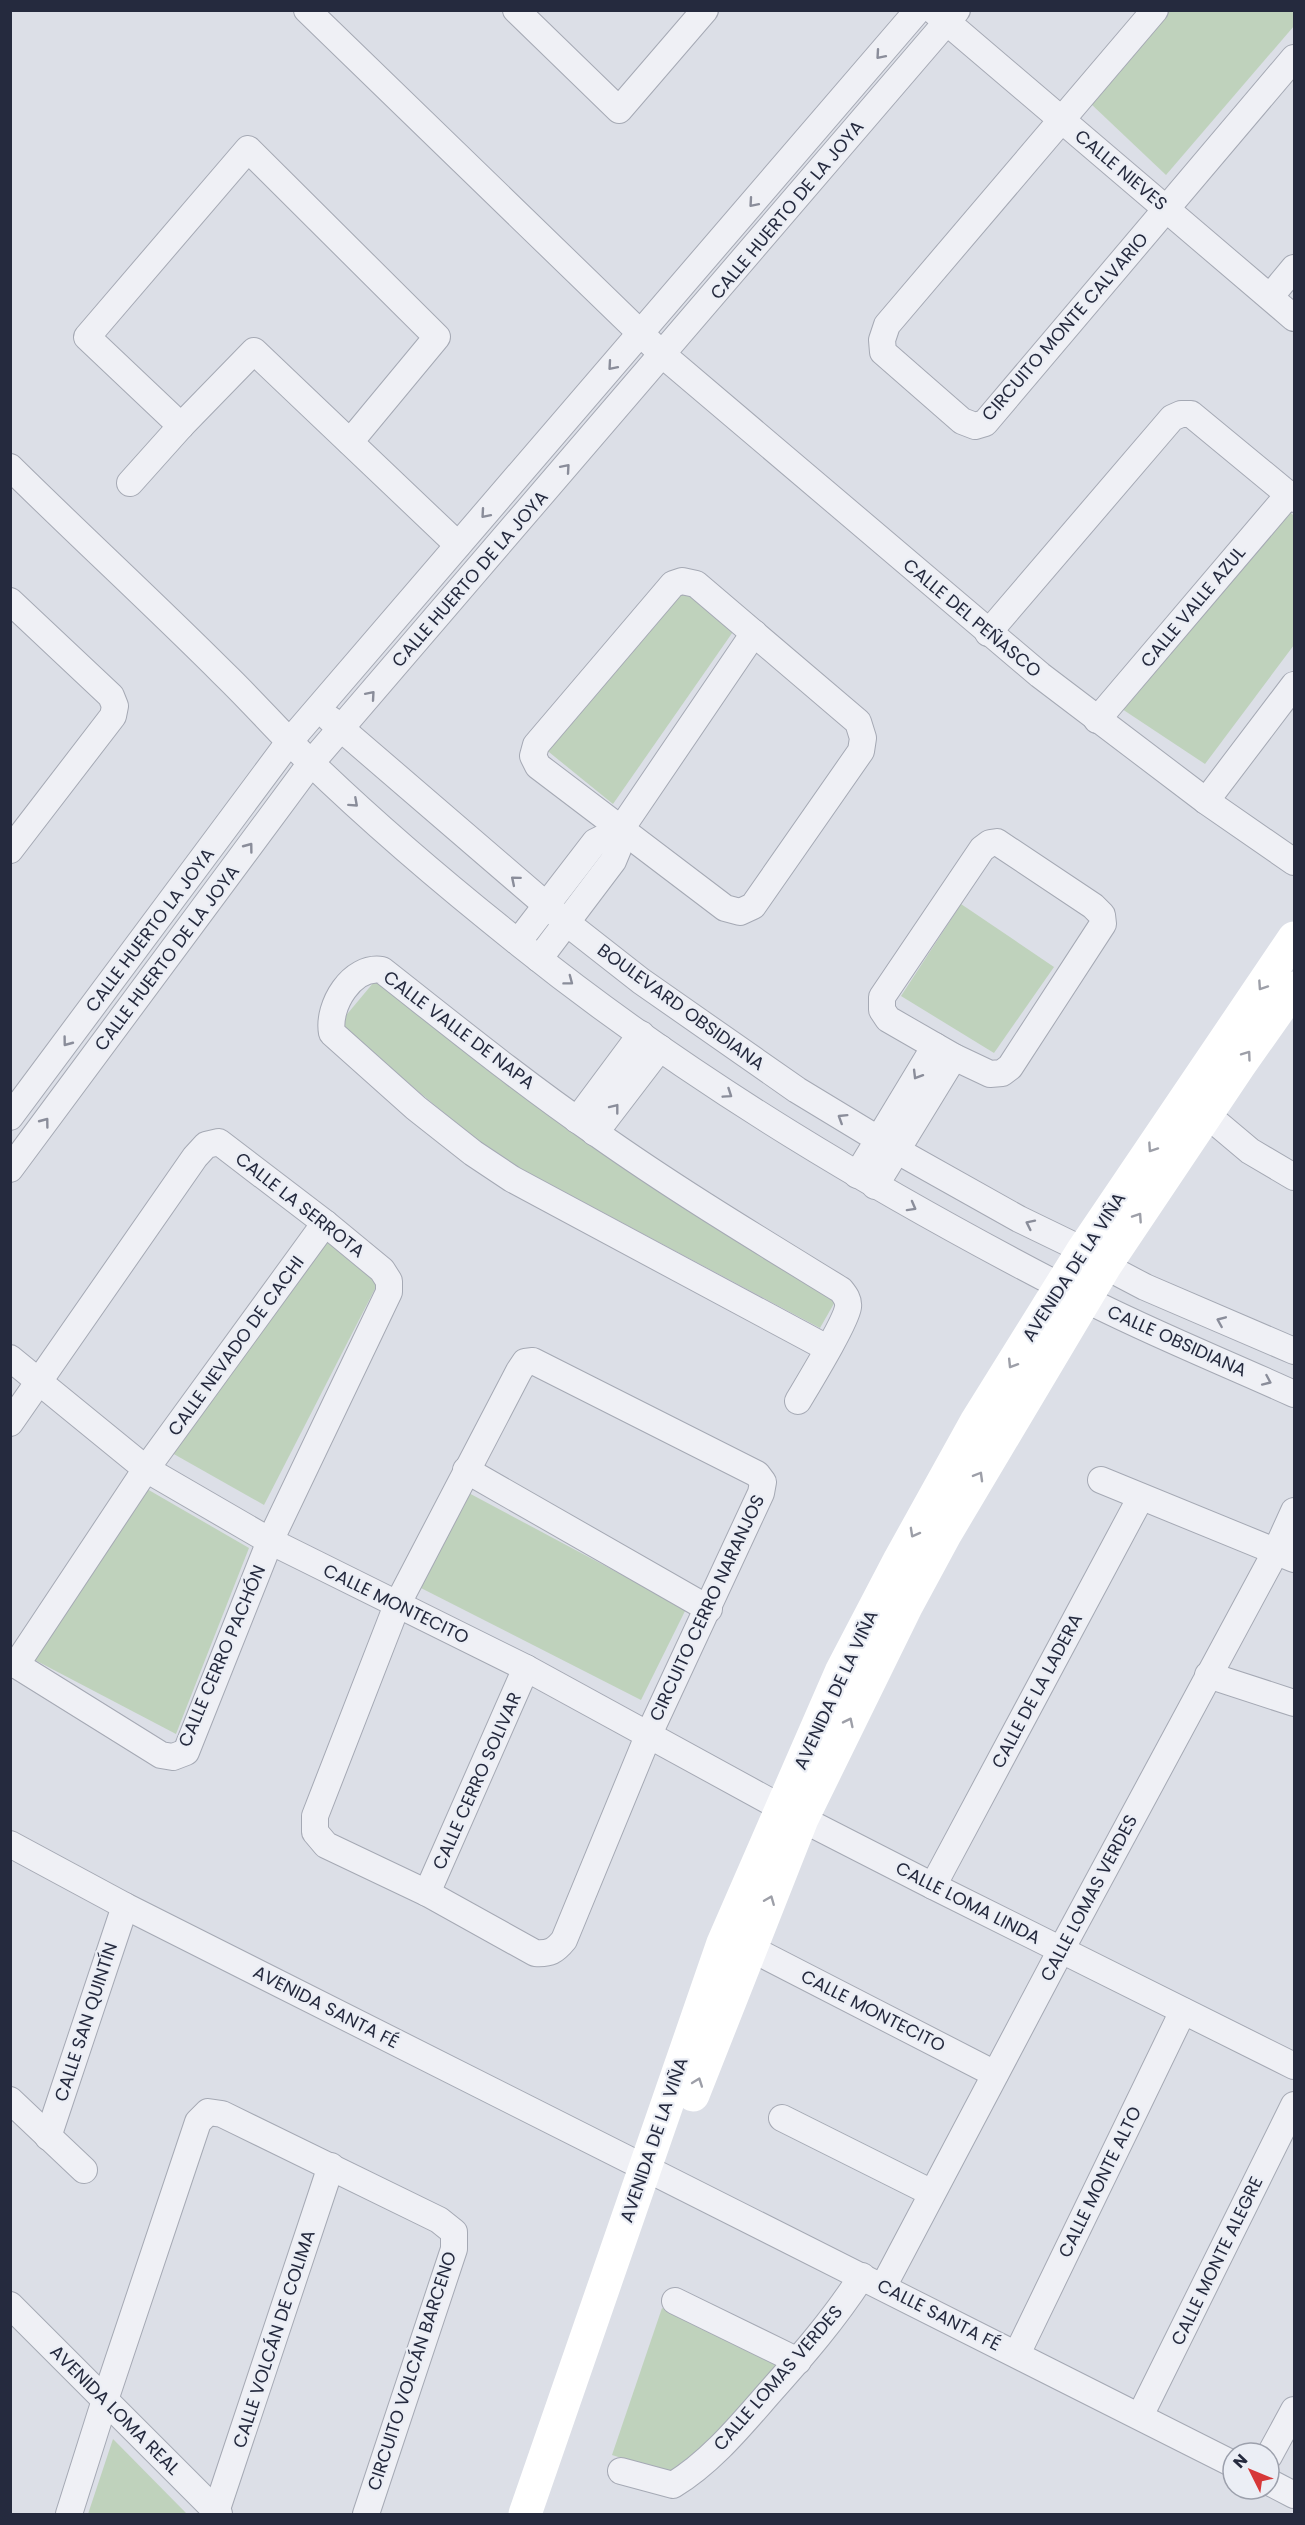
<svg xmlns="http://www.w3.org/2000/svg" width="1305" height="2525" viewBox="0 0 1305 2525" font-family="Poppins,sans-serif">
<rect width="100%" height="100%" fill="#dcdfe7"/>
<g fill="#bfd2bc">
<path d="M1169,11h125v15l-128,149 -76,-72z"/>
<path d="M1290,512l4,4v129l-89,119 -86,-57z"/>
<path d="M685,585l52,41 -124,178 -69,-56z"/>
<path d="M961,904l93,63 -60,86 -93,-57z"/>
<path d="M379,976l457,324 -16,28 -325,-173 -157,-130z"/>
<path d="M326,1237l53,44 -115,224 -92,-52z"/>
<path d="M147,1489l102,59 -73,186 -145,-76z"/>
<path d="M465,1491l221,118 -45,91 -226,-115z"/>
<path d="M662,2308l121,57 -108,110 -63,-20z"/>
<path d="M113,2439l74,75h-99z"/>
</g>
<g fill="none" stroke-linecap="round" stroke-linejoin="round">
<defs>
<g id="street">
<path d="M307,10l356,345 377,320 166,126 88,61"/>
<path d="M516,10l103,100 86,-100"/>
<path d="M1155,10l-268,315 -5,15 1,12 79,69 13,5 10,-3 309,-365"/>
<path d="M934,11l360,307"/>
<path d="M1270,297l24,-29"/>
<path d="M181,426l-94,-89 161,-188 189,188 -87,105"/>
<path d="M10,467c71,70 144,137 214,207 29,28 55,58 84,86 67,65 139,126 212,184 173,139 365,252 563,354 68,35 141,64 211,96"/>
<path d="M130,483l51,-57 73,-75 204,194"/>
<path d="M682,581l14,3 162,138 5,16 -2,13 -108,155 -13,6 -15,-4 -187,-142 -5,-10 3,-11 137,-161z"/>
<path d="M10,601l101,95 4,10 -2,10 -103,134"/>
<path d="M988,633l184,-215 9,-4h10l103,85"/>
<path d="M330,719l237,204 74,58 156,109 99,60 123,69 64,31 22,16 40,21 149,64"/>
<path d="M1097,720l192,-226"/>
<path d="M1206,801l88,-116"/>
<path d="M997,842l96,64 9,9 1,9 -93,143 -8,6 -12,1 -36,-17 -66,-38 -6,-9v-13l100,-148 8,-6z"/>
<path d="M518,942l77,-100 26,-13"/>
<path d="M539,959l74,-98 5,-12 3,-20 133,-196"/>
<path d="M1206,1114l44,37 44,26"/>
<path d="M10,1117l279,-375 629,-732"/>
<path d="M577,1120l64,-86"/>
<path d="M595,1133l65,-85"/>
<path d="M10,1169l301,-406 646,-753"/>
<path d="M857,1175l78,-129"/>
<path d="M875,1186l79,-129"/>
<path d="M10,1358l136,111 124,72 256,127 276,151 131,67 361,180"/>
<path d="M533,1361l224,113 6,8 -2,11 -113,243 -84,204c-9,11 -14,14 -29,13l-108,-60 -101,-48 -11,-13v-16l82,-211 122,-234 6,-9z"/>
<path d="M798,1401c10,-17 48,-79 50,-94 1,-7 -3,-12 -7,-17 -83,-51 -166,-101 -245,-157 -74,-51 -144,-108 -214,-163 -30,-5 -55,36 -50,63l84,75 57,45 39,26 315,169"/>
<path d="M10,1423l185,-266 11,-12 13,-3 106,81 57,47 7,11v11l-119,249 -84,211 -13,5 -12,-2 -151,-94"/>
<path d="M466,1470l243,139"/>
<path d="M1101,1480l193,79"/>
<path d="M16,1665l130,-196 179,-246"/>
<path d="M1208,1675l86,28"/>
<path d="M10,1844l115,62 1108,558"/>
<path d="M933,1886l208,-389"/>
<path d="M427,1893l99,-225"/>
<path d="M750,1948l245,126"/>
<path d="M10,2100l74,70"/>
<path d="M782,2118l150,75"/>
<path d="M48,2137l77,-231"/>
<path d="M883,2287l178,-337 214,-397 19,-42"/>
<path d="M675,2301l123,60"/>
<path d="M10,2305l209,209"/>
<path d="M1017,2354l166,-343"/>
<path d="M1140,2416l154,-311"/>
<path d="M1269,2456l25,-46"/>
<path d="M621,2471l52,14c38,-23 68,-60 97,-93 33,-37 65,-74 92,-116"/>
<path d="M1269,2482l25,13"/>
<path d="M216,2512l115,-346"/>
<path d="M69,2514l36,-114 93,-278 10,-10 14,2 217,106 15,12v17l-88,265"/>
</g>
</defs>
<use href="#street" stroke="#a5a9b4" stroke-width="28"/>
<use href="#street" stroke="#eff0f5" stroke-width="26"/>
<g stroke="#fff" stroke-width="33">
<path d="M693,2095l109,-276 104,-212 40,-74 159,-267 134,-200 55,-78"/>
<path d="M525,2514l198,-571 118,-271 59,-113 76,-137 107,-172 211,-312"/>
</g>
</g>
<defs><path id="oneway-chevron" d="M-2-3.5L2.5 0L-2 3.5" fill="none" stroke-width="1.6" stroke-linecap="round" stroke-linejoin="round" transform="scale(1.5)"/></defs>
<g stroke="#8a8d9a">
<use href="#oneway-chevron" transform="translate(880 55) rotate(131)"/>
<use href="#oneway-chevron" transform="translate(753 203) rotate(131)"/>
<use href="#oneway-chevron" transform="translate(612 366) rotate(131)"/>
<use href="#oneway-chevron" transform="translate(566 468) rotate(-49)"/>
<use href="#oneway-chevron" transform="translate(485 514) rotate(131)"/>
<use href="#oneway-chevron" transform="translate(371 695) rotate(-49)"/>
<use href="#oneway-chevron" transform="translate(354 803) rotate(42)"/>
<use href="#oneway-chevron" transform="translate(249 847) rotate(-53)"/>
<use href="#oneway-chevron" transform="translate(515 880) rotate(-140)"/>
<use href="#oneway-chevron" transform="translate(569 981) rotate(37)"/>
<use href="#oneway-chevron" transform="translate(67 1042) rotate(127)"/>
<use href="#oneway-chevron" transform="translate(917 1075) rotate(121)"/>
<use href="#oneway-chevron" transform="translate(728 1094) rotate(34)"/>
<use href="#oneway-chevron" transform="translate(615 1108) rotate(-52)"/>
<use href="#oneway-chevron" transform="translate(842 1118) rotate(-148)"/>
<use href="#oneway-chevron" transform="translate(45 1122) rotate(-53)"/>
<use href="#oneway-chevron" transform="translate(912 1207) rotate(29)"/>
<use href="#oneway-chevron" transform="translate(1030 1224) rotate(-154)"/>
<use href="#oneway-chevron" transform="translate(1221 1321) rotate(-157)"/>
<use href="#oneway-chevron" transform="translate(1267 1381) rotate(24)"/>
</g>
<g stroke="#9d9fa8">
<use href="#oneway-chevron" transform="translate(1262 986) rotate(124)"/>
<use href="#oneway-chevron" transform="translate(1247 1055) rotate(-54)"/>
<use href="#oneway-chevron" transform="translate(1152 1148) rotate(124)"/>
<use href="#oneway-chevron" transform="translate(1138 1217) rotate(-56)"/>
<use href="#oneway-chevron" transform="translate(1012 1364) rotate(122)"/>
<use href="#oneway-chevron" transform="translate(979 1476) rotate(-60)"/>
<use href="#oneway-chevron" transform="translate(914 1533) rotate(119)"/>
<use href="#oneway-chevron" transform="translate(849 1722) rotate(-64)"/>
<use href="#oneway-chevron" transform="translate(770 1900) rotate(-68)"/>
<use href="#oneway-chevron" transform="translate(698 2082) rotate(-70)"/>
</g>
<g text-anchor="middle" stroke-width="4.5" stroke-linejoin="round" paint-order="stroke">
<g font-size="18" fill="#252a3e" stroke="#ebeef5">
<text transform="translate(1121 170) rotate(40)" y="6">CALLE NIEVES</text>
<text transform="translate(787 210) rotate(-50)" y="6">CALLE HUERTO DE LA JOYA</text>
<text transform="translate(1065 327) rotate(-49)" y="6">CIRCUITO MONTE CALVARIO</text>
<text transform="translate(470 579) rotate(-49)" y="6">CALLE HUERTO DE LA JOYA</text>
<text transform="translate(1193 607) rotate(-50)" y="6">CALLE VALLE AZUL</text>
<text transform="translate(972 618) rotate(40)" y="6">CALLE DEL PEÑASCO</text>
<text transform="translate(150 930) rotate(-53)" y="6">CALLE HUERTO LA JOYA</text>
<text transform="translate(167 958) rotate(-53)" y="6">CALLE HUERTO DE LA JOYA</text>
<text transform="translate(681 1007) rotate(36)" y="6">BOULEVARD OBSIDIANA</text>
<text transform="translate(459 1030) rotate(37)" y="6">CALLE VALLE DE NAPA</text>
<text transform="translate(300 1205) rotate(38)" y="6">CALLE LA SERROTA</text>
<text transform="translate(1074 1267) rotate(-57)" y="6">AVENIDA DE LA VIÑA</text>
<text transform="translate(1177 1341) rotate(24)" y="6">CALLE OBSIDIANA</text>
<text transform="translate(236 1346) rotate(-54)" y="6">CALLE NEVADO DE CACHI</text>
<text transform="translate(396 1604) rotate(26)" y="6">CALLE MONTECITO</text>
<text transform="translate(707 1608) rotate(-65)" y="6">CIRCUITO CERRO NARANJOS</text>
<text transform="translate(222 1656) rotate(-67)" y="6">CALLE CERRO PACHÓN</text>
<text transform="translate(836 1690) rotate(-65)" y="6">AVENIDA DE LA VIÑA</text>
<text transform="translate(1037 1691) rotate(-62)" y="6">CALLE DE LA LADERA</text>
<text transform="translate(477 1781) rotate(-66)" y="6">CALLE CERRO SOLIVAR</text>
<text transform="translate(1089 1898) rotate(-62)" y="6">CALLE LOMAS VERDES</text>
<text transform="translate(968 1903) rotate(27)" y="6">CALLE LOMA LINDA</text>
<text transform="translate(326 2007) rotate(27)" y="6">AVENIDA SANTA FÉ</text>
<text transform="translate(873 2011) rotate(27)" y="6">CALLE MONTECITO</text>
<text transform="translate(86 2022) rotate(-72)" y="6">CALLE SAN QUINTÍN</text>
<text transform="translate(654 2140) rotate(-71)" y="6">AVENIDA DE LA VIÑA</text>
<text transform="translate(1100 2182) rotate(-64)" y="6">CALLE MONTE ALTO</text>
<text transform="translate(1217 2261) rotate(-64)" y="6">CALLE MONTE ALEGRE</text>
<text transform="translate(939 2315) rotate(27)" y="6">CALLE SANTA FÉ</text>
<text transform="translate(274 2339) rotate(-72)" y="6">CALLE VOLCÁN DE COLIMA</text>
<text transform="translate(412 2371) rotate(-72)" y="6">CIRCUITO VOLCÁN BARCENO</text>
<text transform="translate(778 2378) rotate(-49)" y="6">CALLE LOMAS VERDES</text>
<text transform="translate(115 2410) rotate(45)" y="6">AVENIDA LOMA REAL</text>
</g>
</g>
<rect width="1305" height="2525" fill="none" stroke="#252a3e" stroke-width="24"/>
<g transform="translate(1251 2471) rotate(313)"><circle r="28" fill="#ebeef5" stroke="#9ca0ac" stroke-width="1.5"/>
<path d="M0-4.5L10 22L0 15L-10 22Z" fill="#d63738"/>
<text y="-9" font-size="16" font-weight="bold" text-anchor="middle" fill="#252a3e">N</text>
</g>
</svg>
